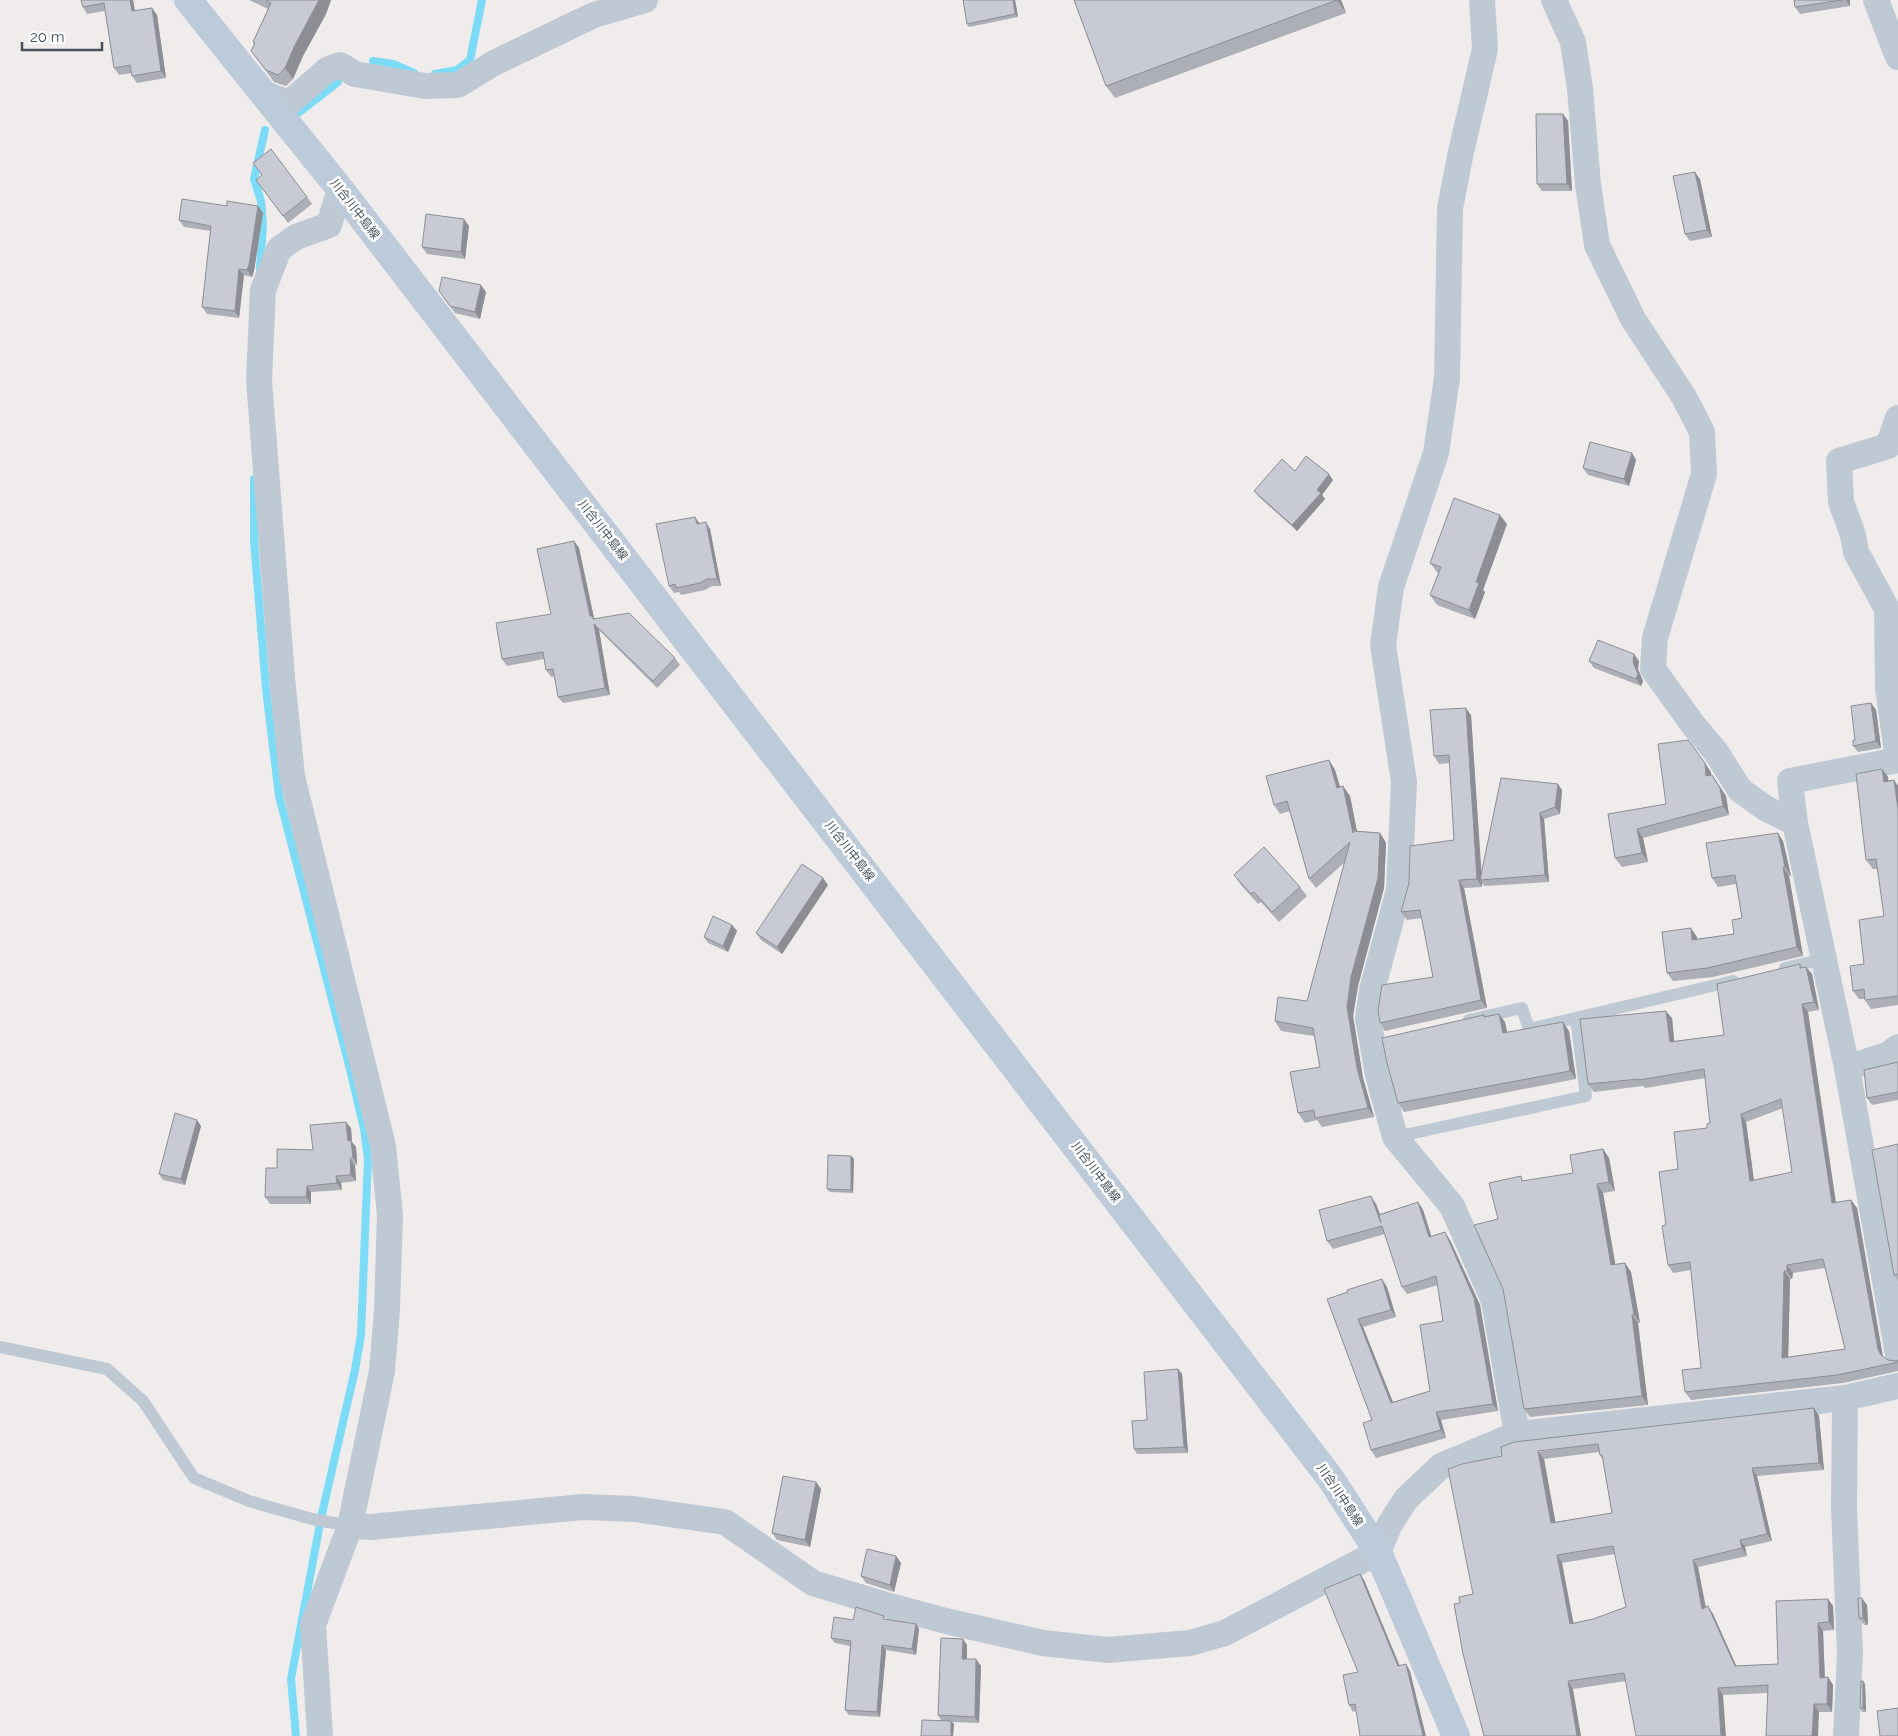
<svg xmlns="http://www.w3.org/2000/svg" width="1898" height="1736" viewBox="0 0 1898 1736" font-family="Raleway,'Noto Sans JP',sans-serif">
<rect width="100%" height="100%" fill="#f0ecec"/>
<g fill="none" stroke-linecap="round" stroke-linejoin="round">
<g stroke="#7cdbf6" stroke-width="8">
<path d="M373,61l20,3 21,9"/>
<path d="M435,74l22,-4 13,-10 12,-60"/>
<path d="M298,113l40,-31"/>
<path d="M260,270l3,-46 -2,-23 -7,-22 11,-49"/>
<path d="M254,479v62l12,148 13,107 71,273 14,60 4,30 -7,176 -6,35 -34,148 -30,161 5,57"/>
</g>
<g stroke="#bec9d4" stroke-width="12">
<path d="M1785,968l38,-9"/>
<path d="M1469,1020l53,-12 7,21 204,-48"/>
<path d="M1395,1137l191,-41 -10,-78"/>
<path d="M0,1347l107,22 36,32 51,77 55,23 63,18 38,7"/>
</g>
<g stroke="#bec9d4" stroke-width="26">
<path d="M1482,0l3,49 -24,103 -11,56 -3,170 -11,75 -45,134 -8,58 21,137 -5,108 -27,100 -4,28 10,57 17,62 57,69 42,95 23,133"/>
<path d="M1554,0l19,42 7,47 8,95 9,61 36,74 51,78 18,35 2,42 -49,164 -2,31 41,57 22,26 24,38 25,18 30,15"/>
<path d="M1876,0l22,57"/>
<path d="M264,94l25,9 38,-33 13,-5 15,9 70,12 33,-1 36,-22 100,-48 51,-15"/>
<path d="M1898,418l-10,28 -49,15 2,41 12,33 3,17 31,57 1,79 10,72 -108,21 5,42 52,245 51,286"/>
<path d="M1847,1068l42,-14 9,-7"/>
<path d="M1845,1398l-1,110 6,146 -4,82"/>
<path d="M350,1526l20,1 213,-20 51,2 91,13 88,61 73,22 64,17 93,21 65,7 82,-7 35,-10 153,-81 12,-28 16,-25 35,-33 76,-32 328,-36 53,-12"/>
<path d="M320,1736l-7,-111 37,-99 32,-155 5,-61 3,-95 -7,-69 -91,-370 -10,-99 -23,-297 4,-90 16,-41 17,-12 33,-12 11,-36"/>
</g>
<path stroke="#bccad9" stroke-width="28" d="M188,0l152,189 991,1290 47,73 78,184"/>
</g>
<g fill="#acafb5" fill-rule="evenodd">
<path d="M81,0h52l2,10 22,5 9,63 -29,5 -5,-7v-3l-13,2 -5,-7 -9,-57 -18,3 -4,-7z"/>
<path d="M249,0h82l-5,14 -23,42 -10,23 -7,7 -12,-4 -23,-31 3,-8 -1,-1 15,-33z"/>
<path d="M963,0h52l3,17 -49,10 -2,-3z"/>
<path d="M1074,0h267l5,13 -231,85 -9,-12z"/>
<path d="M1794,0h56v6l-50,8 -5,-7z"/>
<path d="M1563,114l5,7 4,70h-30l-5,-7z"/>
<path d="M1700,179l12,58 -22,4 -5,-7z"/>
<path d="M256,180l51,17 5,7 -24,19z"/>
<path d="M227,206h31l5,7 -9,58 -2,6 -8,-2 -5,43 -32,-4 -5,-7 9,-76 -27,-4 -5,-7z"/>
<path d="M469,226l-4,33 -38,-5 -5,-7z"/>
<path d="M486,292l-6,27 -25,-6 -11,-15z"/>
<path d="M1632,453l4,7 -7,26 -41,-11 -5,-7z"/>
<path d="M1295,471l38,9 -11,15 3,4 -28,32 -38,-34 -5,-6z"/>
<path d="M700,523l10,6 11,57h-9l-7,4 -24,5 -2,-3 -5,1 -5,-7z"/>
<path d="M1507,524l-24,66 2,2 -10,27 -38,-14 -7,-10 8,-22 -1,-1 -7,-9z"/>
<path d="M574,541l5,7 15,70 81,40 5,7 -23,23 -58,-58 11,65 -47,8 -5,-6 -3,-21 -4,1 -5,-7 -2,-11 -37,7 -5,-7 49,-45z"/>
<path d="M1589,661h50l-1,8 5,12 -2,5 -47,-18z"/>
<path d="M1871,703l5,7 5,38 -23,4 -5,-6z"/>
<path d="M1471,715l10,158 81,-83 -2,24 -16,5 5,63 -65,4 -2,-3v4l-18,1 23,120 -102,23 -5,-8 53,-46 -11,-59 -15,2 -6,-8 53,-72 -4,-77 -11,1 -5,-8z"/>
<path d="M1329,760l6,10 5,17 10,9 7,35 23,2 6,10 -2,45 -26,98 -5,30 10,62 11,39 -52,10 -5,-7 -12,3 -7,-10 22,-46 -6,-31 -33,-5 -6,-10 32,-20 38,-139 -29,26 -7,-9 -19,-68 -10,3 -6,-9z"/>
<path d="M1882,769l6,8v4l6,-1 4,6v219l-27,4 -6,-9v-1h-6l-6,-8 31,-75 -6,-47h-5l-7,-9z"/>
<path d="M1711,772v3h1l14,21 3,19 -86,23 5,24 -26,5 -7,-9 -7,-44 58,-10z"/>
<path d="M1783,841l8,35h-2l14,80 -90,21 -40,4 -6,-8 30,-36v2l37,-5 8,-16 -6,-34 -18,3 -6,-9z"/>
<path d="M1234,875l66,12 7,9 -28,26 -18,-20 -3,2 -17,-19z"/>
<path d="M823,878l5,7 -46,69 -21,-14 -5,-7z"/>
<path d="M732,925l5,6 -9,21 -20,-9 -4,-6z"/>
<path d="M1800,964l2,3h4l6,7 7,36 -11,2 28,191 15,-3 6,8 26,149 5,3 8,1 2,-1v11l-55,12 -152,17 -6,-8 16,-24 -10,-98 -18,3 -5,-8 -2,-40 12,-56 32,-46 -5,-45 -60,10 -2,-2 -49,6 -6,-8 84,-66 2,23 50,-6zM1783,1108l9,64 -38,8 -8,-58zM1825,1268l20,81 -57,8 2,-78h2l1,-6z"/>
<path d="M1484,1015l1,2 20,5 2,11 62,-2 7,48 -172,33 -6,-9z"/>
<path d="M1898,1062v38l-26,5 -5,-7z"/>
<path d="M201,1126l-16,59 -22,-5 -4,-6z"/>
<path d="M351,1128l1,14 4,5 1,17 -2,2 1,15 -15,2 1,7 -31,2v12h-41l-5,-7 12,-29 36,-18z"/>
<path d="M1898,1144v137l-4,-6z"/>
<path d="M1603,1149l6,9 6,33 -12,2 12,71 10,-1 6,9 9,51h-2l10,82 -118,12 -6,-8 -26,-190 26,-38 49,-8z"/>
<path d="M851,1156l3,3 -1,34 -23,-1 -3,-3z"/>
<path d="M1418,1202l5,8 8,26 19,4 30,65 18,106 -57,9 5,18 -70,20 -5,-8 1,-30 -45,-121 60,-12 9,30 -33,10 30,75 37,-11 13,-70 -5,-36 -31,9 -5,-7 -17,-53 -52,15 -6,-8 49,-37 4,10z"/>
<path d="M1178,1369l4,5 6,79 -51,1 -3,-5z"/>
<path d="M1814,1408l5,8 5,54 -67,6 15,65 -27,6 2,9 -49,11 8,40 7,7 23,52 42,-2 50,-65 5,7 1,24 -11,1 2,46h3l5,8 -1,27h-13l-52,-19 -44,2 -97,-14 -53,8 -113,-86 13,-9 -11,-130zM1599,1452l1,3 3,5 9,53 -57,9 -11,-63zM1615,1554l11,53 -33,12 -20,4 -11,-60z"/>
<path d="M816,1482l5,7 -11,58 -33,-7 -5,-7z"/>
<path d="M896,1556l5,7 -7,29 -28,-9 -5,-7z"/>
<path d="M1360,1574l4,6 36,86 6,-2 4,7 -54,40 -3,1 -4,-7 9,-33z"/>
<path d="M1867,1605l1,20h-4l-5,-7z"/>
<path d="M887,1619l29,5 3,5 -3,26 -30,-5 -6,67 -31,-2 -4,-5 5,-64 -15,-3 -4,-5 22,-18z"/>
<path d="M963,1639l4,6v14l14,7 -2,57 -27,-1 2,2 -1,12h-32l20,-16 -3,-5z"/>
<path d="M1865,1684l1,28h-4l-2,-4z"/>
</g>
<g fill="#8c8e94">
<path d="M130,0h3l3,18 -4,-7z"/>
<path d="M319,0h12l-5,14 -23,42 -10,23 -8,-11 10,-23z"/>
<path d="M1013,0h2l3,17 -3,-3z"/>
<path d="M1337,0h4l5,13z"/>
<path d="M1846,0h4v6z"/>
<path d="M152,8l5,7 9,63 -5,-7z"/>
<path d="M1563,114l5,7 4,70 -5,-7z"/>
<path d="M1695,172l5,7 12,58 -5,-7z"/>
<path d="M258,206l5,7 -9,58 -2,6 -5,-7z"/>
<path d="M464,219l5,7 -4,33 -4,-7z"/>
<path d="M239,269l5,6 -5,43 -4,-7z"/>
<path d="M481,285l5,7 -6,27 -5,-7z"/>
<path d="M1632,453l4,7 -7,26 -5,-7z"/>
<path d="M1329,474l4,6 -11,15 3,4 -28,32 -5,-6 25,-35z"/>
<path d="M1500,515l7,9 -24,66 2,2 -10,27 -6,-9 7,-28z"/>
<path d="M695,517l5,7h-3z"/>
<path d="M706,522l4,7 11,57 -4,-7z"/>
<path d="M574,541l5,7 15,70 3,5 -7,-7z"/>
<path d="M594,624l5,6 11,65 -5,-7z"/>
<path d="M1634,654l5,7 -1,8 5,12 -2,5 -5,-7 -3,-17z"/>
<path d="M1871,703l5,7 5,38 -5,-7z"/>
<path d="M1466,708l5,7 11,165h-2l2,3v4l-5,-8z"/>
<path d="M1329,760l6,10 8,27 -6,-9z"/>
<path d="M1705,763l6,9 1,13 -6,-9z"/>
<path d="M1882,769l6,8 2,14 -6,-9z"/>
<path d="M1712,775l14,21 3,19 -6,-9z"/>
<path d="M1894,780l4,6v23z"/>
<path d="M1558,784l4,6 -2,24 -5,-7z"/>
<path d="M1343,786l7,10 9,46 -6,-9z"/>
<path d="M1540,813l4,6 5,63 -4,-7z"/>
<path d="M1637,829l6,9 5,24 -6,-9z"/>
<path d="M1380,833l6,10 -2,45 -26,98 -5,30 10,62 11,39 -6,-9 -11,-40 -10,-61 4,-30z"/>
<path d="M1778,833l5,8 8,35 -6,-9z"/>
<path d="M1783,867l6,9 14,80 -6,-9z"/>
<path d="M823,878l5,7 -46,69 -5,-7z"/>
<path d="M1459,880l5,8 23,120 -6,-8z"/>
<path d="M732,925l5,6 -9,21 -5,-6z"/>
<path d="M1691,928l6,9 1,12 -6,-9z"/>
<path d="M1806,967l6,7 7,36 -5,-8z"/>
<path d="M1802,1004l6,8 29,199 -5,-8z"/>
<path d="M1666,1011l6,7 3,31 -5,-7z"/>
<path d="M1499,1014l6,8 4,20 -6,-9z"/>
<path d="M1563,1022l6,9 7,48 -6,-8z"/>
<path d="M1741,1114l5,8 9,67 -5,-8z"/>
<path d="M197,1120l4,6 -16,59 -4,-6z"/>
<path d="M346,1122l5,6 1,14 4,5 1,17 -4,-7 -5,-16z"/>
<path d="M1603,1149l6,9 6,33 -6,-9z"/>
<path d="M851,1156l3,3 -1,34 -2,-3z"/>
<path d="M350,1159l5,7 1,15 -5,-6z"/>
<path d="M336,1176l5,7 1,7 -5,-7z"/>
<path d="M1597,1184l6,9 14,81 -6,-9z"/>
<path d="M307,1186l4,6v12l-5,-7z"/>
<path d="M1371,1196l5,8 10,26 -5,-7z"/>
<path d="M1851,1200l6,8 26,149 3,6 -5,-8 -3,-6z"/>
<path d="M1418,1202l5,8 11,34 -5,-7z"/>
<path d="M1445,1232l5,8 30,65 18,106 -5,-7z"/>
<path d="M1625,1263l6,9 9,51 -6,-9z"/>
<path d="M1787,1265l6,8 -1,6 -5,-8z"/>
<path d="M1784,1271l6,8 -2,87 -6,-8z"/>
<path d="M1382,1279l5,8 9,30 -5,-7z"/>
<path d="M1632,1315l6,8 10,82 -6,-9z"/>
<path d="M1358,1319l5,8 33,83 -5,-7z"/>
<path d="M1178,1369l4,5 6,79 -4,-6z"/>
<path d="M1814,1408l5,8 5,54 -5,-7z"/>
<path d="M1436,1412l5,8 5,18 -5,-8z"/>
<path d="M1538,1451l6,8 13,71 -6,-7z"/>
<path d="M1752,1468l5,8 15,65 -5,-7z"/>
<path d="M816,1482l5,7 -11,58 -5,-7z"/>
<path d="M1740,1540l5,7 2,9 -5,-8z"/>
<path d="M1557,1555l5,8 13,68 -5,-7z"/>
<path d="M896,1556l5,7 -7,29 -4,-7z"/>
<path d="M1693,1560l5,7 9,49 -5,-7z"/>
<path d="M1360,1574l4,6 38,92 -4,-6z"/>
<path d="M1862,1598l5,7 1,20 -5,-7z"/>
<path d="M1828,1599l5,7 1,24 -5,-8z"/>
<path d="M1708,1606l5,8 27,60 -5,-8z"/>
<path d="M1818,1623l5,8 2,54 -5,-7z"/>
<path d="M916,1624l3,5 -3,26 -4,-6z"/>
<path d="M963,1639l4,6v20l-5,-6z"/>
<path d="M882,1645l4,5 -6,67 -3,-5z"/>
<path d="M976,1659l5,7 -2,57 -4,-6z"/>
<path d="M1406,1664l4,7 16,65h-3z"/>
<path d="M1828,1677l5,8 -1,27 -5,-8z"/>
<path d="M1568,1681l5,8 8,47h-4z"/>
<path d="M1863,1681l2,3 1,28 -3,-4z"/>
<path d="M1718,1688l5,7 3,41h-5z"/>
<path d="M1814,1704l5,8 -1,24h-6z"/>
<path d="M951,1721l3,3 -1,12h-2z"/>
</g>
<g fill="#c8cbd3" stroke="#8c8e94" fill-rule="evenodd">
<path d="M81,0h49l2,11 20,-3 9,63 -29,5 -2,-11 -16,3 -10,-65 -21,4z"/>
<path d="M266,0h53l-24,45 -10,23 -7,7 -12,-5 -15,-19 4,-8 -2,-1 18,-39z"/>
<path d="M963,0h50l2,14 -48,10z"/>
<path d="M1074,0h263l-231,86z"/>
<path d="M1794,0h48l-47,7z"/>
<path d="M1536,114h27l4,70h-30z"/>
<path d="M271,149l36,48 -24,19 -27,-36 6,-5 -9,-12z"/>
<path d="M1695,172l12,58 -22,4 -12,-58z"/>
<path d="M182,199l45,7v-5l31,5 -9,59 -2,5 -8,-1 -4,42 -33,-4 9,-81 -32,-6z"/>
<path d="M426,214l38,5 -3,33 -39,-5z"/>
<path d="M442,277l39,8 -6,27 -25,-6 -11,-15z"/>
<path d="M1590,442l42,11 -8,26 -41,-11z"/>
<path d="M1306,456l23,18 -12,16 4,3 -29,32 -38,-34 28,-32 13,12z"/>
<path d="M1454,498l46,17 -24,67 3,1 -10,27 -39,-15 11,-28 -11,-4z"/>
<path d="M695,517l2,7 9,-2 11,57h-10l-7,4 -24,5 -1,-4 -6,2 -13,-62z"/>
<path d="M574,541l16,75h3v3l36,-6 46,45 -22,23 -59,-57 11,64 -47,9 -5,-28 -7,1 -3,-18 -41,7 -6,-36 55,-9 -14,-65z"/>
<path d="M1598,640l36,14 -1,8 5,12 -2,5 -47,-18z"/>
<path d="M1871,703l5,38 -23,5v-6h2l-4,-34z"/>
<path d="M1466,708l11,171 -18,1 22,120 -101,23 -2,-13 4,-25 51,-8 -13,-67 -19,2 8,-29 1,-37 44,-6 -5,-85 -15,1 -4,-46z"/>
<path d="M1688,740l17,23 1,13 6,-1 8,13 3,18 -86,23 5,24 -27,5 -7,-44 58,-10 -8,-60z"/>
<path d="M1329,760l8,28 6,-2 10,47v-2l27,2 -2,45 -27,99 -4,30 10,61 11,40 -53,10 -1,-8 -16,3 -8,-41 30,-5 -7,-39 -38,-7 3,-24 29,4 43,-159 -41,37 -22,-78 -13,4 -8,-29z"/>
<path d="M1882,769l2,13 10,-2 4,29v187l-33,4 -1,-11 -11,2 -3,-25 14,-2 -5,-44 25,-4 -8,-57 -10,1 -10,-86z"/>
<path d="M1501,778l57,6 -3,23 -15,6 5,62 -65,5z"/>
<path d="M1778,833l7,34h-2l14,80 -90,21 -40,5 -5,-41 29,-4 1,12 42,-6 -2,-14 10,-2 -7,-43 -23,3 -6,-35z"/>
<path d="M1264,847l36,40 -28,25 -18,-20 -3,2 -17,-19z"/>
<path d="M802,864l21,14 -46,69 -21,-14z"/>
<path d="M713,916l19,9 -9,21 -19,-9z"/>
<path d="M1800,964v4l6,-1 8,35 -12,2 30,199 19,-3 27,149 3,6 7,5 8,1 2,-1v2l-61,13 -152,17 -3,-22 19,-2 -11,-106 -22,3 -6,-39 4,-1 -7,-53 19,-3 -4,-37 33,-4v-4l3,-1 -6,-54 -65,11v-1l-51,5 -8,-65 86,-8 4,31 54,-7 -7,-51zM1781,1099l11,73 -42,9 -9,-67zM1823,1259l22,90 -63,9 2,-87h3v-6z"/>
<path d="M1499,1014l4,19 60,-11 7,49 -172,32 -11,-40 -5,-25 102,-23v2z"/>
<path d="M1898,1062v30l-31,6 -3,-28z"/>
<path d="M175,1113l22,7 -16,59 -22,-5z"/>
<path d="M346,1122l2,19 3,-1 2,17 -3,2 1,16 -15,1 1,7 -30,3 -1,11h-41l1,-29h11v-19l36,1 -3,-25z"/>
<path d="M1898,1144v130l-4,1 -22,-125z"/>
<path d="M1603,1149l6,33 -12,2 14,81 14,-2 9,51 -2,1 10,81 -118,13 -21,-120 -29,-64 24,-6 -9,-36 32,-7 1,5 51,-8 -3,-18z"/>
<path d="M828,1155l23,1v34l-24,-1z"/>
<path d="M1371,1196l10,27 -2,-8 39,-13 11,35 16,-5 29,66 19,106 -57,8 5,18 -70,20 -8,-27 9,-3 -45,-121 21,-7 -1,-2 35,-11 9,31 -33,9 33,84 39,-12 -10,-66 23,-4 -7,-45 -34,11 -20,-61 -55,15 -8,-31z"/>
<path d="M1178,1369l6,78 -50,2 -2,-28 15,-1 -3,-48z"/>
<path d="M1814,1408l5,55 -67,5 15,66 -27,6 2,8 -49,12 9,49 6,-3 27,60 43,-2 -2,-63 52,-2 1,23 -11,1 2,55 8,-1 -1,27h-13l-2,32h-46l2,-51 -50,3 3,48h-85l-12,-63 -56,8 9,55h-93l-21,-82 -9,-50 6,-1 -1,-6 14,-3 -25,-125 14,-5 40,-8 -1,-9 13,-5zM1598,1444l2,11h2l10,58 -61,10 -13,-72zM1613,1546l13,61 -33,12 -23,5 -13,-69z"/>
<path d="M783,1476l33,6 -11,58 -33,-7z"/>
<path d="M867,1549l29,7 -6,29 -29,-9z"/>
<path d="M1360,1574l38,92 8,-2 17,72h-63l-5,-32 -6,1 -6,-30 15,-3 -34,-83z"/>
<path d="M1858,1598h4l1,20h-4z"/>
<path d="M856,1607l28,9 -1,3 33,5 -4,25 -30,-4 -5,67 -32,-2 6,-69 -20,-3 3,-21 19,3z"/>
<path d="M941,1638l22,1 -1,20h14l-1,58 -37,-2z"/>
<path d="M1861,1681h2v27h-3z"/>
<path d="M1898,1708v28h-18l-3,-25z"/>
<path d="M922,1720l29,1v15h-30z"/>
</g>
<g text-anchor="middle" stroke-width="5" stroke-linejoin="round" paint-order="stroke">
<g font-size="12" fill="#43505c" stroke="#fff">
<text transform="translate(355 209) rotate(52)" y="4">川合川中島線</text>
<text transform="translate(603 530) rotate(52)" y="4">川合川中島線</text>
<text transform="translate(850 851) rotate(52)" y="4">川合川中島線</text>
<text transform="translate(1096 1172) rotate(53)" y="4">川合川中島線</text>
<text transform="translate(1340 1495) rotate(56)" y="4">川合川中島線</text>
</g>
</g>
<path d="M22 42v8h80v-8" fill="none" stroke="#43505c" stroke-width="2.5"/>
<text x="30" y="42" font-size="15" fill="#43505c" stroke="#ffffff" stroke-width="4" paint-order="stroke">20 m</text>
</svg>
